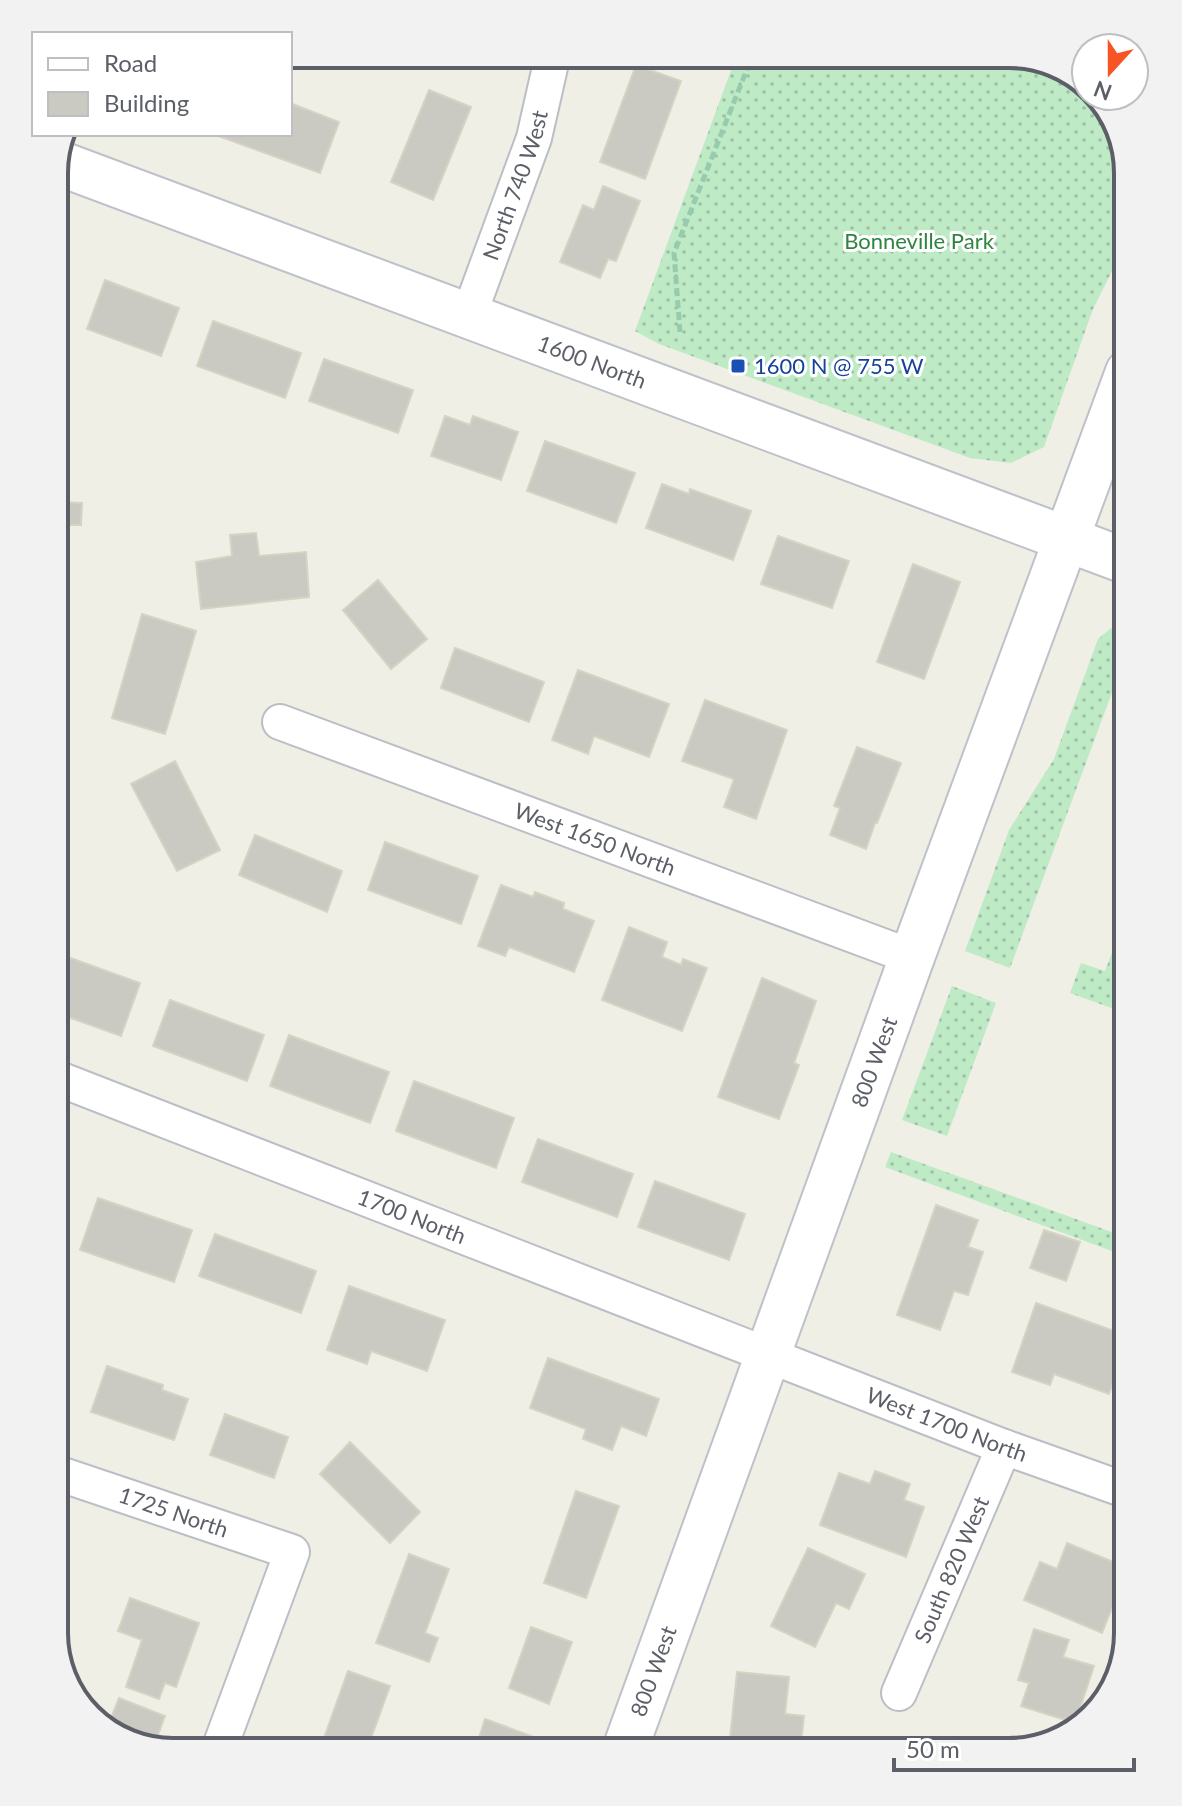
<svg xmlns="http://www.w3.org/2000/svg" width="1182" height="1806" viewBox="0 0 1182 1806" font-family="Lato,sans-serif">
<defs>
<pattern id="grass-dots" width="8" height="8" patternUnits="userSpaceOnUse" patternTransform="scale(2)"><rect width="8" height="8" fill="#bfeac6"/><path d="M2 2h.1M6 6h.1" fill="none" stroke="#9ec1a5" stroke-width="1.8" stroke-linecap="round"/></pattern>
</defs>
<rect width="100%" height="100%" fill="#f0efe5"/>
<g fill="url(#grass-dots)">
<path d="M737,54h281l57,20 11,12v10h9l21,24 12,53v61l-7,19 -28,56 -49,138 -33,16 -41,-5 -311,-114 -24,-13z"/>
<path d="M1128,619v63l-11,-3 -107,289 -45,-17 44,-121 45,-71 44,-120 12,-10z"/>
<path d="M1128,910v104l-58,-21 11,-30 24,8z"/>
<path d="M952,986l44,17 -49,133 -45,-16z"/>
<path d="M891,1152l237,86v19l-243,-90z"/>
</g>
<g fill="#cbcac2" stroke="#d6d3c2" stroke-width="2">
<path d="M636,65l45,16 -36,98 -45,-17z"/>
<path d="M429,90l42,17 -38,93 -42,-18z"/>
<path d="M290,103l49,19 -19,51 -102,-37 1,-2h71z"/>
<path d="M603,186l37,15 -24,60 -8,-2 -8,19 -40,-16 23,-57 11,5z"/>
<path d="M105,280l74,28 -18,48 -74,-27z"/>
<path d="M213,321l88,32 -16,45 -88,-32z"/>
<path d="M324,359l89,31 -15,43 -89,-32z"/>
<path d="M445,416l25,9 3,-9 45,16 -17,48 -70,-24z"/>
<path d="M545,441l90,32 -19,50 -89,-32z"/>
<path d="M662,484l27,10 1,-5 61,22 -18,49 -87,-32z"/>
<path d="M54,502l28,1 -1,22h-14l-1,73h-12z"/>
<path d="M256,533l3,23 47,-4 3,45 -108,12 -5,-47 36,-6 -2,-21z"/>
<path d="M778,536l71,25 -17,47 -71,-24z"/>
<path d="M913,564l47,18 -36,97 -47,-17z"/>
<path d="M378,580l49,59 -36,30 -48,-59z"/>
<path d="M142,614l54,17 -31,103 -53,-16z"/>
<path d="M455,648l89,34 -15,40 -88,-34z"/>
<path d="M578,670l91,34 -20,53 -55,-21 -6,18 -36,-14z"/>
<path d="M705,700l82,30 -31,89 -32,-12 10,-28 -52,-18z"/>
<path d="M857,747l44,16 -24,60h-2l-9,26 -36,-14 10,-27 -6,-2z"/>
<path d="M175,761l45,89 -43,21 -46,-87z"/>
<path d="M255,835l87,36 -15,41 -88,-37z"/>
<path d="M385,842l93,34 -17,48 -93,-34z"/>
<path d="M501,885l32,12 2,-5 29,11 -1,6 31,12 -20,51 -65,-25 -4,9 -27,-10z"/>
<path d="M629,927l38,15 -5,15 19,8 2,-6 24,9 -25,63 -80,-31z"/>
<path d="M54,952l86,31 -19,53 -67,-24z"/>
<path d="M762,978l54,23 -22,62 5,2 -20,54 -61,-22z"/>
<path d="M170,1000l94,35 -17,46 -94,-35z"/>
<path d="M289,1035l100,37 -19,51 -100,-37z"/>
<path d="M414,1081l100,37 -18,50 -100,-37z"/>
<path d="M538,1139l95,35 -16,43 -95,-35z"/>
<path d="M655,1181l90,33 -16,46 -91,-33z"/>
<path d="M54,1195l9,3 -9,26z"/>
<path d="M98,1198l94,32 -18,52 -94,-32z"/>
<path d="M936,1205l42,15 -10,27 15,5 -15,43 -14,-4 -14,39 -43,-15z"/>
<path d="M1044,1230l36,12 -14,39 -36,-13z"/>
<path d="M215,1234l101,37 -15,42 -102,-37z"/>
<path d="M349,1286l96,34 -18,51 -56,-20 -4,13 -40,-14z"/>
<path d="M1036,1303l92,33v6l-19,52 -55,-20 -4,11 -38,-13z"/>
<path d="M54,1352l13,4 -13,38z"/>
<path d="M548,1358l111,41 -13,37 -25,-10 -9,24 -29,-11 3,-10 -56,-21z"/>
<path d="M107,1366l56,19 -1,5 26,9 -14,41 -83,-28z"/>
<path d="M225,1414l63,23 -14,41 -64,-23z"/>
<path d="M350,1442l70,70 -30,31 -70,-69z"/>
<path d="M875,1471l35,13 -6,16 20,7 -18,50 -86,-32 19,-52 31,11z"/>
<path d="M576,1491l43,15 -33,92 -42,-15z"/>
<path d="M1067,1543l61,25 -26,65 -78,-33 16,-38 17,7z"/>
<path d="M808,1548l57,26 -16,35 -13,-6 -21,44 -44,-21z"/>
<path d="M409,1554l40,15 -24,64 13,5 -9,24 -53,-19z"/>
<path d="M130,1598l69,25 -23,64 -11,-4 -6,16 -33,-12 16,-47 -24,-9z"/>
<path d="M531,1627l41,15 -23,62 -40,-16z"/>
<path d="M1034,1629l35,11 -6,17 31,9 -19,57 -54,-17 8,-23 -11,-3z"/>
<path d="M348,1671l42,15 -24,66h-47z"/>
<path d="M737,1672l52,5 -4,37 19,2 -4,36h-29l-42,-5z"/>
<path d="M119,1698l46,18 -12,32 -47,-17z"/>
<path d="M485,1719l49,18 -5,15h-46l1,-3 -8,-2z"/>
</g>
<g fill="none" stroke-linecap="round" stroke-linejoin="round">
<defs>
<g id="street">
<path id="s1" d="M469,315l65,-177 19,-84"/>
<path id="s2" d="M280,722l632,235"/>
<path id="s3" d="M54,1077l950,370 124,44"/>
<path id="s4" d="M54,1472l238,80 -74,200"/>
<path id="s5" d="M899,1693l105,-246"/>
</g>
<g id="secondary">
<path id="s6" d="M56,162l1072,400"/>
<path id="s7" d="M624,1752l288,-795 216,-585"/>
</g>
</defs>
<use href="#street" stroke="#bcbec5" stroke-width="38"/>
<use href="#secondary" stroke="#bfc1c9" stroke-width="48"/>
<path stroke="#97cbae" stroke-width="5" stroke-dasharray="8 4" stroke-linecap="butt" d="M680,332l-6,-79 79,-199"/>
<use href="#street" stroke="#fff" stroke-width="34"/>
<use href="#secondary" stroke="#fff" stroke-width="44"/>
</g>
<rect fill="#1a4fb4" stroke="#fff" stroke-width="3" x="730" y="358" width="16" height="16" rx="4"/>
<g text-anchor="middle" stroke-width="6" stroke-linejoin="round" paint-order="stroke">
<g font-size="22" fill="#5c5f67" stroke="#fff">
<text dy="8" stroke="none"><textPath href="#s1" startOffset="138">North 740 West</textPath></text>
<text dy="8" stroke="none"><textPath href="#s6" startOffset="572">1600 North</textPath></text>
<text dy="8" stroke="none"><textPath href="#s2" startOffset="336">West 1650 North</textPath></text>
<text dy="8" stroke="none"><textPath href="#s7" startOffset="734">800 West</textPath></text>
<text dy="8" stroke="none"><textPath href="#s3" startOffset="384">1700 North</textPath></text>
<text dy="8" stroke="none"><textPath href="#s3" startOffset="958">West 1700 North</textPath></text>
<text dy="8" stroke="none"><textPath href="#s4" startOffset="126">1725 North</textPath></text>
<text dy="8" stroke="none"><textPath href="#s5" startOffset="134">South 820 West</textPath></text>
<text dy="8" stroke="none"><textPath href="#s7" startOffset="86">800 West</textPath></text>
</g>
<g font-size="22" fill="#2d853f" stroke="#fff">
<text x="919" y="249">Bonneville Park</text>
</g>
<g font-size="22" fill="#164399" stroke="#fff" text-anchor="start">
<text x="754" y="374">1600 N @ 755 W</text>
</g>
</g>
<path d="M0 0H1182V1806H0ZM173 68H1009A105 105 0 0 1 1114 173V1633A105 105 0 0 1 1009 1738H173A105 105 0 0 1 68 1633V173A105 105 0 0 1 173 68Z" fill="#f2f2f3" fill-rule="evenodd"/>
<path fill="none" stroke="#5c5f67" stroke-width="4" d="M173 68H1009A105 105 0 0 1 1114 173V1633A105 105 0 0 1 1009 1738H173A105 105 0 0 1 68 1633V173A105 105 0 0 1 173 68Z"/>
<rect x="32" y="32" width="260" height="104" fill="#ffffff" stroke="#bebfc2" stroke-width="2"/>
<rect x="48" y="58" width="40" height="12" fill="#ffffff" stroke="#bebfc2" stroke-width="2"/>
<text x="104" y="72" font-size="24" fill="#5c5f67">Road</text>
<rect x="48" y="92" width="40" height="24" fill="#cbcac2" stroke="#bebfc2" stroke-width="2"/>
<text x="104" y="112" font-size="24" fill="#5c5f67">Building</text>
<g transform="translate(1110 72) rotate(201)"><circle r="38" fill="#ffffff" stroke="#bebfc2" stroke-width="2"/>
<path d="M0-6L14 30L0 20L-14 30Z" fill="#f85423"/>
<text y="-12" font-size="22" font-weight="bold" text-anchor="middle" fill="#5c5f67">N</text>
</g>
<path d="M894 1758v12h240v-12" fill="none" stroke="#5c5f67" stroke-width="4"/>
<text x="906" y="1758" font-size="24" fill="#5c5f67" stroke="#ffffff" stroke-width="6" paint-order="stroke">50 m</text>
</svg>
